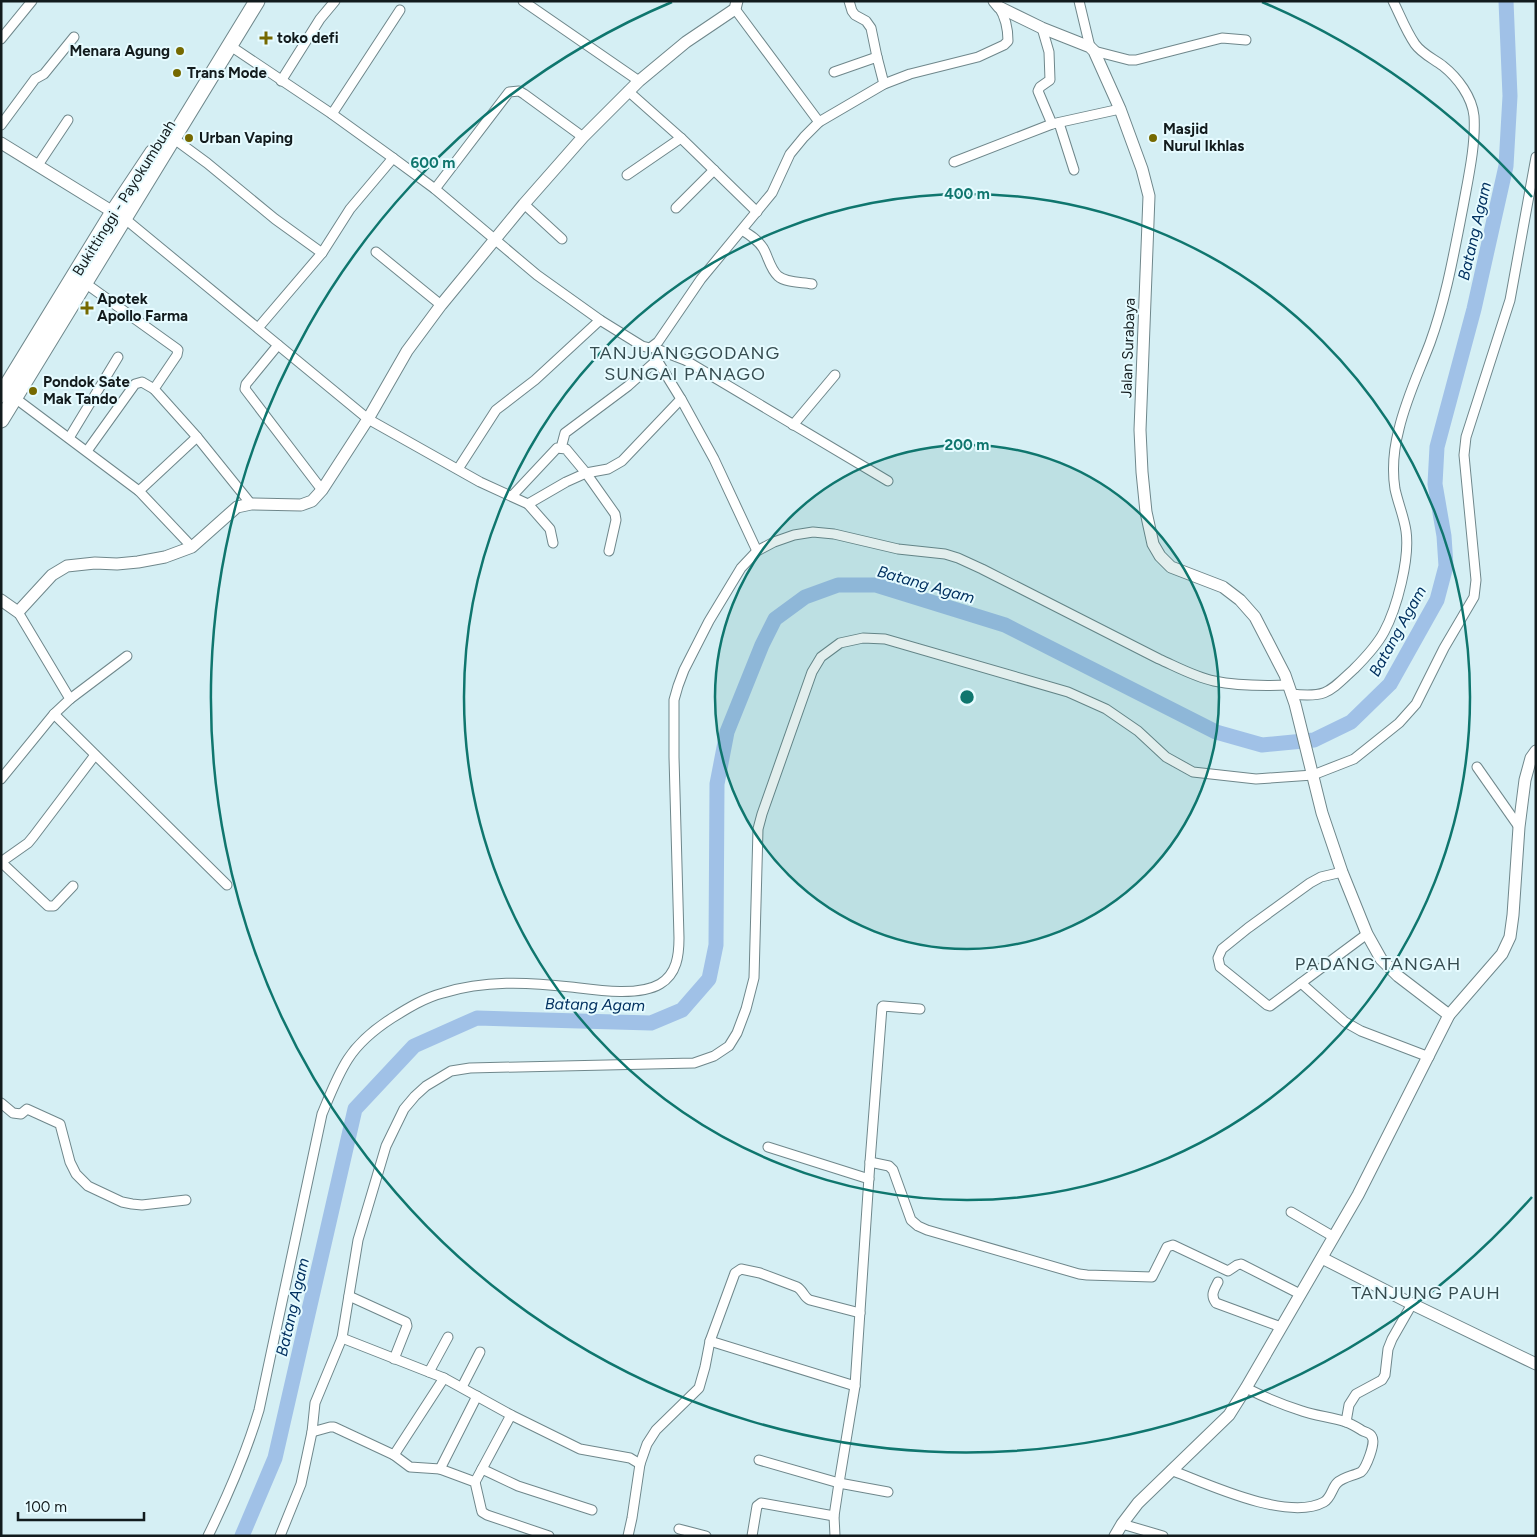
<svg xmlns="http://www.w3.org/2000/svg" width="1537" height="1537" viewBox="0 0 1537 1537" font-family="Figtree,sans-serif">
<rect width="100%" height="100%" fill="#d5eff4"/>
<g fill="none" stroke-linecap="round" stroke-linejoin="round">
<path stroke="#a0c1e7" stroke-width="15" d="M242,1536l33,-78 80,-349 59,-63 63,-28 174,5 31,-13 27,-31 7,-34 1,-161 10,-52 35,-87 13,-26 30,-22 33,-12h38l129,40 211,107 46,13 52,-5 37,-18 39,-38 47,-84 9,-34 -2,-30 -9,-52 2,-37 37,-138 32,-143 4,-70 -4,-95"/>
<defs>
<g id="minor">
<path d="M523,1l116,80"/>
<path d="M849,1l3,10 3,4 11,6 5,7 6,29"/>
<path d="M1079,1l11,46"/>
<path d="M735,9l84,113"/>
<path d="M1042,28l7,24 1,28 -10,7 -2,4 14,33"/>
<path d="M1,39l31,-38"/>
<path d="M229,45l103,69 61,44 42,31 102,86 63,45 42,26 8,2 8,-6 43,-63 71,-86 18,-39 14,-17 15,-15 65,-38 26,-10 68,-17 26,-12 4,-4c0,-13 -2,-23 -9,-34"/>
<path d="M1094,51l35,9h7l86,-22 24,2"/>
<path d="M834,72l43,-15 7,27"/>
<path d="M281,81l39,-62 15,-18"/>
<path d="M628,91l53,47 76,74"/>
<path d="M332,114l68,-104"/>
<path d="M1059,123l15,47"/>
<path d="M1,125l34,-46 9,-5 30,-37"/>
<path d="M173,138l34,25 68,56 47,34"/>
<path d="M954,162l98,-38 68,-15"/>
<path d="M38,165l30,-45"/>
<path d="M627,175l54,-37"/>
<path d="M435,189l74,-97 10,-1 5,3 59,43"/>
<path d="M524,204l38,35"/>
<path d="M676,208l38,-38"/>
<path d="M124,218l244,201 112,63 48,22 22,25 3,14"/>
<path d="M742,230c8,5 16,10 21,18 5,8 7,21 15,28 8,7 24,6 34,8"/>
<path d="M376,252l65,53"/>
<path d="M85,283l92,66 1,1 -1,5 -23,34 43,48 54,67"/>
<path d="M258,328l64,-75 28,-44 43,-51"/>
<path d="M278,345l-32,39 -1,5 77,101"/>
<path d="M654,348l31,12 203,121"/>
<path d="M657,360l24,39 33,60 43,92"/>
<path d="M15,398l124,93 53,56"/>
<path d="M793,425l42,-50"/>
<path d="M69,438l49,-81"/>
<path d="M561,448l4,-15 63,-47 29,-26 -1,-4"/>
<path d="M87,451l48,-67 7,-2 12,7"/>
<path d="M458,469l38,-59 39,-30 65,-60"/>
<path d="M139,491l58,-54"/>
<path d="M512,496l45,-48 9,1 20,24 29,41 1,6 -7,31"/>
<path d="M528,504l38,-22 20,-9 22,-4 14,-8 59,-62"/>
<path d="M1291,694c36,4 38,-2 63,-25 11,-11 23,-24 30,-37 13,-24 26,-74 22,-101 -2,-14 -8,-28 -11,-42 -3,-19 -1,-41 4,-60 7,-30 20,-57 31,-86 16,-44 24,-90 33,-136 5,-28 13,-63 11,-91 -2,-19 -16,-38 -31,-50 -9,-7 -21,-12 -28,-22 -9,-13 -15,-29 -22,-43"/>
<path d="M70,699l57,-43"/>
<path d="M54,714l173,171"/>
<path d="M1477,767l42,60"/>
<path d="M1,779l53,-65 16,-15 -52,-87"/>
<path d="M1,862l27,-19 5,-6 62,-82"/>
<path d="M1,862l47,44h6l19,-20"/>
<path d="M1342,872l-21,5 -11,6 -62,45 -26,21 -4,9 2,9 47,38 3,1 97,-72"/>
<path d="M1301,983l44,39 16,9 68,26"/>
<path d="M1,1103l12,10 8,1 6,-5 33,15 10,38 6,12 12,12 34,16 10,2 10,1 44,-5"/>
<path d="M768,1147l101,32"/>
<path d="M870,1162l19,4 4,4 18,50 7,6 9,4 152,44 8,1 65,2 15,-30 6,-2 55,26 9,-6 4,-1 59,30"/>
<path d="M1291,1212l43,25"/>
<path d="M1218,1282c-4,8 -8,13 -2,21l65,24"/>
<path d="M349,1296l57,26 1,4 -13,33"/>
<path d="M342,1338l102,40 67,37 69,34 50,9 10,6"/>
<path d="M710,1341l145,45"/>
<path d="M429,1372l19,-35"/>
<path d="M444,1378l-50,77 -60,-28h-4l-18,5 3,-29 27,-65 16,-98 28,-94 18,-37 11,-13 11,-10 25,-15 19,-3 224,-5 20,-7 15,-10 8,-13 9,-24 8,-31 4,-149 4,-15 50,-142 9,-15 19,-14 23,-5 22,1 183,53 38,17 32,22 28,26 27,15 63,7 57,-4 41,-16 45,-36 17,-19 28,-56 30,-51 2,-17 -12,-125 2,-18 44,-137 26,-143"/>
<path d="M462,1387l18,-35"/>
<path d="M1346,1422l3,-17 7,-11 26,-14 3,-5 3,-26 4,-10 20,-35"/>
<path d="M394,1455l16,12 30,2 35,13 6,26 1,4 5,3 62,21"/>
<path d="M759,1460l80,23 49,9"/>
<path d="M440,1469l37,-73"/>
<path d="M482,1469l36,17 74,24"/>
<path d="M1171,1470c36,14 117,52 153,32 7,-4 8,-14 13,-19 6,-6 16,-7 24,-11 5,-4 15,-29 11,-35 -1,-3 -6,-5 -9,-6 -5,-3 -11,-7 -17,-9 -14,-5 -30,-6 -44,-11 -19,-6 -38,-14 -56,-23"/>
<path d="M475,1482l36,-67"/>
<path d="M1122,1524l41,12"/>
<path d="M679,1529l27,7"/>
<path d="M208,1536c20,-41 38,-82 51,-126l63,-296c8,-19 15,-38 26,-55 11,-17 27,-30 44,-41 16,-10 32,-20 51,-25 41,-13 85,-11 128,-6 24,3 67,10 89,-3 17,-10 19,-29 19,-46l-5,-181v-57l4,-14 6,-16 25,-49 32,-53 16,-17 17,-9 20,-7 19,-3 21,2 64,15 47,5 13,4 24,11 177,90c18,8 36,18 55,22 24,5 50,5 75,4"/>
<path d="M280,1536l21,-52 11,-52"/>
<path d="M628,1536l4,-18 8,-54 7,-20 9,-14 43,-42 6,-21 5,-26 25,-68 6,-4 19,4 37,14c6,3 7,11 13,13l50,13"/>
<path d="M752,1536l5,-30 4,-3 73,13"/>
<path d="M835,1536l-1,-20 5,-33 16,-97 15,-224 12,-155 1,-1 37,3"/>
</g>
<g id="tertiary">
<path d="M994,1l5,6 43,21 48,19 4,4 26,58 22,60 7,27 -9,234 2,42 4,40 7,32 7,12 11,11 52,20 17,13 15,17 30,58 10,29 27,109 20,59 25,62 14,25 17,17 51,39"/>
<path d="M1,143l112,69"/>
<path d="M1,600l17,12 34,-37 15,-9 28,-3 22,1 21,-2 27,-5 27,-10 45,-40 14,-3 50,1 11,-4 10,-11 46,-71 39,-68 34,-46 83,-101 59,-67 56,-56 47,-39 49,-33 2,-8"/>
<path d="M1322,1258l90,46 124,60"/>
<path d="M1115,1536l7,-12 16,-21 91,-88 17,-27 112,-193 91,-180 53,-61 8,-17 3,-22 6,-88 6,-47 6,-22 5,-7"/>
</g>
<g id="trunk">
<path d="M1,395l112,-183 40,-60"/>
<path d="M1,420l256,-419"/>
</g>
</defs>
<use href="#minor" stroke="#6f878b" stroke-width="11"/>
<use href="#tertiary" stroke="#6f878b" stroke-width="13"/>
<use href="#trunk" stroke="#6f878b" stroke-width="17"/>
<use href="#minor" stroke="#fff" stroke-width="9"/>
<use href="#tertiary" stroke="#fff" stroke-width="11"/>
<use href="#trunk" stroke="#fff" stroke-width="15"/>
</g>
<circle cx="967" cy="697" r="252" fill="#0f766e" fill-opacity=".12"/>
<g fill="none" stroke="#0f766e" stroke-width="2.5">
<circle cx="967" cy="697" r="252"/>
<circle cx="967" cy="697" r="503"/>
<path d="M1532 1197A755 755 0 1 1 672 2M1262 2A755 755 0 0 1 1532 197"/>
</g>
<g fill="#756900" stroke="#e6fbff" stroke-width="2">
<path d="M263.5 30.5h5v5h5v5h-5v5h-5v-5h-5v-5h5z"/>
<circle cx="180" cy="51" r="5"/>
<circle cx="177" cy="73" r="5"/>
<circle cx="189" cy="138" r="5"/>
<circle cx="1153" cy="138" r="5"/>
<path d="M84.5 300.5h5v5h5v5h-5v5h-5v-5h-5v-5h5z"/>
<circle cx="33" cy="391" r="5"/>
</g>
<g text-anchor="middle" stroke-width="4" stroke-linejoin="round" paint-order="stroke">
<g font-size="15" font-weight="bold" fill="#121b1d" stroke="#e6fbff" text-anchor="start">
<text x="277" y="43">toko defi</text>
<text x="170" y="56" text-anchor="end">Menara Agung</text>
<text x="187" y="78">Trans Mode</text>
<text x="1163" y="134">Masjid<tspan x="1163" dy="17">Nurul Ikhlas</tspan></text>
<text x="199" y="143">Urban Vaping</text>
<text x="97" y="304">Apotek<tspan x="97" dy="17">Apollo Farma</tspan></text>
<text x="43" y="387">Pondok Sate<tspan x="43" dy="17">Mak Tando</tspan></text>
</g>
<g font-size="15" fill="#121b1d" stroke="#e6fbff">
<text transform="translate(124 198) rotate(-58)" y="5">Bukittinggi - Payokumbuah</text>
<text transform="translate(1128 348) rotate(-88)" y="5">Jalan Surabaya</text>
</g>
<g font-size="16" font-style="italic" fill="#023160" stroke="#e6fbff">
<text transform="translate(1474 231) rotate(-77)" y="6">Batang Agam</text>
<text transform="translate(926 584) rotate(16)" y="6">Batang Agam</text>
<text transform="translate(1397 631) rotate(-61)" y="6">Batang Agam</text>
<text transform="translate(595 1004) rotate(1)" y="6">Batang Agam</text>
<text transform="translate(292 1307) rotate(-77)" y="6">Batang Agam</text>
</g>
<g font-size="18" letter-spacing="1" fill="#364c50" stroke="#e6fbff">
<text x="685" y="359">TANJUANGGODANG<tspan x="685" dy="21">SUNGAI PANAGO</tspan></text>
<text x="1378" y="970">PADANG TANGAH</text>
<text x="1426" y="1299">TANJUNG PAUH</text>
</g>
</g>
<circle cx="967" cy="697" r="8" fill="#0f766e" stroke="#e6fbff" stroke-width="2.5"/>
<g font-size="15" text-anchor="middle" font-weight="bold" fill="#0f766e" stroke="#e6fbff" stroke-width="4" stroke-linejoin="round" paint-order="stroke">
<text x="433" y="168">600 m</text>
<text x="967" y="199">400 m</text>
<text x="967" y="450">200 m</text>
</g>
<rect width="1537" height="1537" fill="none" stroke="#121b1d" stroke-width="5"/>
<path d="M18 1512v8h126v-8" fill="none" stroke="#121b1d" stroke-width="2.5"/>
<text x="25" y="1512" font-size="15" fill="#121b1d" stroke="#e6fbff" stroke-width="4" paint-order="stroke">100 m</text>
</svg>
